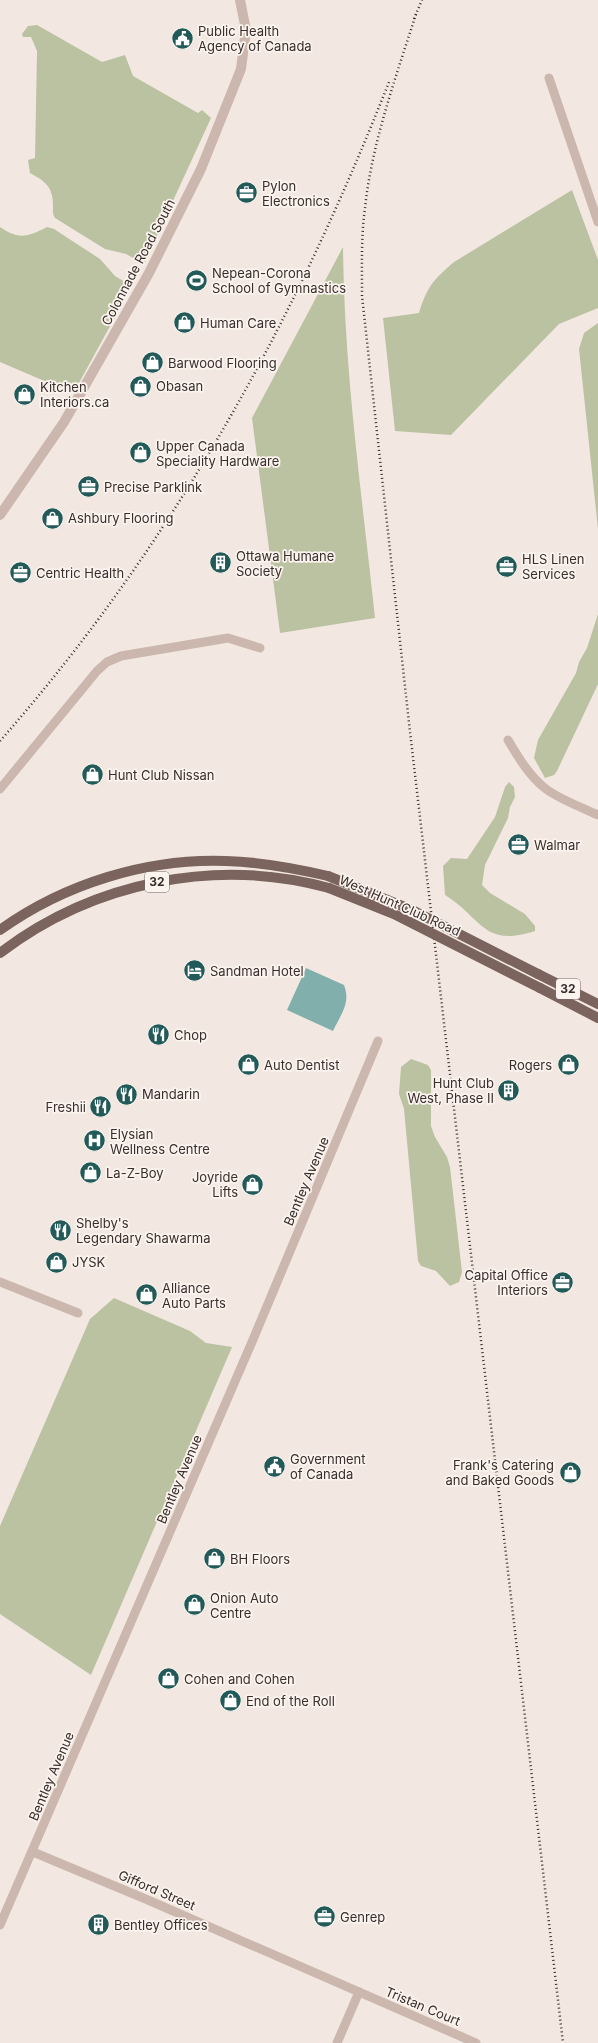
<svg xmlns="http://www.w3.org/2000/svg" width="598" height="2043" viewBox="0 0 598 2043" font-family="Inter,sans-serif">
<rect width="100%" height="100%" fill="#f3e8e1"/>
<g fill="#bac2a1">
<path d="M37,25l65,37 23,-7 8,21 65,37 4,-3 9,8 -67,146 -18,-10 -21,-5 -50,-31c-3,-5 -2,-7 -2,-13 0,-18 -8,-24 -23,-32l-2,-13 7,-2 2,-107 -6,-14h-8l-1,-3 6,-8z"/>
<path d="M572,190l26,70v48l-39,16 -108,111 -56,-4 -12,-113 36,-5c8,-26 14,-33 35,-51z"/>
<path d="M0,227c19,13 28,10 47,0l7,2 46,30 15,17 17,10 -58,106h-4l-70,-30z"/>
<path d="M343,247c1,124 19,248 32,371l-95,15 -28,-215z"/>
<path d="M598,323v206l-19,-180 5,-16z"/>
<path d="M598,614v70l-41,87 -3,4 -9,3 -11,-20 4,-18 38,-67 3,-11 8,-14z"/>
<path d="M509,782l5,5 1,10 -5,10 -2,11 -23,47 -3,20 8,8 35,21 10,12v5c-52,17 -53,-13 -90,-36l-2,-29 8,-8 16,1 28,-42 10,-30z"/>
<path d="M411,1059l17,6 3,5v56l4,11 12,20 3,10 12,105 -3,10 -9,4 -14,-15 -15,-5 -3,-5 -14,-152 -5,-15 2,-27z"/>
<path d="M114,1298l76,33 16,12 26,4 -141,328 -91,-61v-88l90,-207z"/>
</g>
<path fill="#80afac" d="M306,968l38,17c7,18 -3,29 -11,46l-46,-21z"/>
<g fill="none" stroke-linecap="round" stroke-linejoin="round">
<g stroke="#cbb7ad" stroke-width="9">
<path d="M549,78l49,144"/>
<path d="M508,740c10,17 22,37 38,49 15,11 35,18 52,26"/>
<path d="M0,789l97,-118 10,-9 14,-6 107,-18 32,10"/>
<path d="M0,1282l78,31"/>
<path d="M33,1852l115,48 328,143"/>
<path d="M0,1925l252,-583 126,-301"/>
<path d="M337,2043l22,-51"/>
</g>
<path stroke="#cbb7ad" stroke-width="10" d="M0,515l64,-93 15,-26 70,-123 52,-104 40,-100 5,-39 -6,-30"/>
<g stroke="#7b645d" stroke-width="10">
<path d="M0,930c64,-46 147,-72 226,-69 35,1 68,7 102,15"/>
<path d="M0,953c93,-71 216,-96 329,-65"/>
<path d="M538,974l60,30"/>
<path d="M540,988l58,30"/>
</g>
<g stroke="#3a2e2b" stroke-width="2.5" stroke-dasharray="1 3" stroke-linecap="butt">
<path d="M416,14c-20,63 -44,128 -51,194 -4,29 -3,58 -3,88l47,427 154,1320"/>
<path d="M414,19l8,-19"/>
<path d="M0,741c173,-197 293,-416 389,-659"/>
</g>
<g stroke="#7b645d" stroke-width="10">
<path d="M328,876l84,34 126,64"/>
<path d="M329,888l65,26 146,74"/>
</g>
</g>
<defs>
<symbol id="civic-disc" viewBox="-11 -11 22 22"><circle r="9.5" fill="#215a58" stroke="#faf3ee"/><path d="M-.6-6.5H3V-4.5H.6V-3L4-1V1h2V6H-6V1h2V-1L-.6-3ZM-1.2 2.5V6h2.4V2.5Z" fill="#fff"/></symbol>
<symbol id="office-disc" viewBox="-11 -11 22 22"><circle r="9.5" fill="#215a58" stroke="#faf3ee"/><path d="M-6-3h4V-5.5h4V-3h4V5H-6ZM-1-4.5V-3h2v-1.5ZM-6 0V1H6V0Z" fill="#fff"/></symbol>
<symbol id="stadium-disc" viewBox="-11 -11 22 22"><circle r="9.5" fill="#215a58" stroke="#faf3ee"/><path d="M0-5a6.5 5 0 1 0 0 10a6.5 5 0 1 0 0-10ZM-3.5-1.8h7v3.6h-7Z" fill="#fff"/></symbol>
<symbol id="shop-disc" viewBox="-11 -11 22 22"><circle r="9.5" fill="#215a58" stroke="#faf3ee"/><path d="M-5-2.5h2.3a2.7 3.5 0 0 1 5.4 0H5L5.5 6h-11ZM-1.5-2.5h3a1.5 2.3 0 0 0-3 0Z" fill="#fff"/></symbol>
<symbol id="building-disc" viewBox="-11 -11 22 22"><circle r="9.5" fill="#215a58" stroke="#faf3ee"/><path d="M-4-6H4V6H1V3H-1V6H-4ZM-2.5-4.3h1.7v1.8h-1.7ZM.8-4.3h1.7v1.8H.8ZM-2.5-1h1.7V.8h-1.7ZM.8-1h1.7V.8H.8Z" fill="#fff"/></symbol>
<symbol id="hotel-disc" viewBox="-11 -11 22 22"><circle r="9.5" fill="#215a58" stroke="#faf3ee"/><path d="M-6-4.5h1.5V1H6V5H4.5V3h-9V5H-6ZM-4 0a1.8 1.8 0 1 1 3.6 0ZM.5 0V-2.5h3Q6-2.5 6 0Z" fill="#fff"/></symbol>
<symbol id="restaurant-disc" viewBox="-11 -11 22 22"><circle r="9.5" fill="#215a58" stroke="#faf3ee"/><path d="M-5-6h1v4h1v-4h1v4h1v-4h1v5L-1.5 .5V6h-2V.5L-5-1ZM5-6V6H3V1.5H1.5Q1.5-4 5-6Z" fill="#fff"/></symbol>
<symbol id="hospital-disc" viewBox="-11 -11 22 22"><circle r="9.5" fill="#215a58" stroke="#faf3ee"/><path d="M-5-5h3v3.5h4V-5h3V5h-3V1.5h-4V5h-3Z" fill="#fff"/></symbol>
</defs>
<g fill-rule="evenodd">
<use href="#civic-disc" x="170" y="26" width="25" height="25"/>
<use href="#office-disc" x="234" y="180" width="25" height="25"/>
<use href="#stadium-disc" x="184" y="268" width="25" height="25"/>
<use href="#shop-disc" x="172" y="310" width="25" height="25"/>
<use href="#shop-disc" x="140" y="350" width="25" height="25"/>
<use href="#shop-disc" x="128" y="374" width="25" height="25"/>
<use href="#shop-disc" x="12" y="382" width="25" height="25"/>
<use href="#shop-disc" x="128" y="440" width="25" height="25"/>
<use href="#office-disc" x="76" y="474" width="25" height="25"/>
<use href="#shop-disc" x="40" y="506" width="25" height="25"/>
<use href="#building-disc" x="208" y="550" width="25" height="25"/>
<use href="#office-disc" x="494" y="554" width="25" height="25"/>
<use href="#office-disc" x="8" y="560" width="25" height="25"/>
<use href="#shop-disc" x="80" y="762" width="25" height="25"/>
<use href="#office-disc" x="506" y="832" width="25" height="25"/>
<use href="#hotel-disc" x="182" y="958" width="25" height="25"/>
<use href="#restaurant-disc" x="146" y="1022" width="25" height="25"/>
<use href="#shop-disc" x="236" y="1052" width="25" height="25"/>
<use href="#shop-disc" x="556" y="1052" width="25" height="25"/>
<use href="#building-disc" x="496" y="1078" width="25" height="25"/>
<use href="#restaurant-disc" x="114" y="1082" width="25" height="25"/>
<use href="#restaurant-disc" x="88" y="1094" width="25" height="25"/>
<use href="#hospital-disc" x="82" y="1128" width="25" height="25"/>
<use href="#shop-disc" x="78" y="1160" width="25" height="25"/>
<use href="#shop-disc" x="240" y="1172" width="25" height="25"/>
<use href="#restaurant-disc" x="48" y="1218" width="25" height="25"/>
<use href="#shop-disc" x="44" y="1250" width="25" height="25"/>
<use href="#office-disc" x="550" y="1270" width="25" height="25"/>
<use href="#shop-disc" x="134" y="1282" width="25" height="25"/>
<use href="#civic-disc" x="262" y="1454" width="25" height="25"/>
<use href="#shop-disc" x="558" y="1460" width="25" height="25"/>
<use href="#shop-disc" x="202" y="1546" width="25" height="25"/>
<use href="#shop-disc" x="182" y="1592" width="25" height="25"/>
<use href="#shop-disc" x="156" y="1666" width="25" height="25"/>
<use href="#shop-disc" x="218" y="1688" width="25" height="25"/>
<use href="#office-disc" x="312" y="1904" width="25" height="25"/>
<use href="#building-disc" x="86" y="1912" width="25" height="25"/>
</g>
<g text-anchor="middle" stroke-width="3.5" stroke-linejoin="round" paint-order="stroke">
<g fill="#faf3ee" stroke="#746966" stroke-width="1">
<rect x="145" y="872" width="24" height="20" rx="3"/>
<rect x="556" y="979" width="24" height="20" rx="3"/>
</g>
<g font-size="12" font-weight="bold" fill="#3a2e2b">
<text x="157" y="886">32</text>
<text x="568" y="993">32</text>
</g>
<g font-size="13" fill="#3a2e2b" stroke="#faf3ee" text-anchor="start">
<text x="198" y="36">Public Health<tspan x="198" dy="15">Agency of Canada</tspan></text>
<text x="262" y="191">Pylon<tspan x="262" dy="15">Electronics</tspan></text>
<text x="212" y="278">Nepean-Corona<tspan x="212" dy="15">School of Gymnastics</tspan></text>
<text x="200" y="328">Human Care</text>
<text x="168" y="368">Barwood Flooring</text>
<text x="156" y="391">Obasan</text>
<text x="40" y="392">Kitchen<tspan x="40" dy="15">Interiors.ca</tspan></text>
<text x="156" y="451">Upper Canada<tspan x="156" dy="15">Speciality Hardware</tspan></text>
<text x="104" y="492">Precise Parklink</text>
<text x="68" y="523">Ashbury Flooring</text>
<text x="236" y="561">Ottawa Humane<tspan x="236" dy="15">Society</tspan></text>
<text x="522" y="564">HLS Linen<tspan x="522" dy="15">Services</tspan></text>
<text x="36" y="578">Centric Health</text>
<text x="108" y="780">Hunt Club Nissan</text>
<text x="534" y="850">Walmar</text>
<text x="210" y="976">Sandman Hotel</text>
<text x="174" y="1040">Chop</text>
<text x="264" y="1070">Auto Dentist</text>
<text x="552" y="1070" text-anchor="end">Rogers</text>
<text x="494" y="1088" text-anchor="end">Hunt Club<tspan x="494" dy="15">West, Phase II</tspan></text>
<text x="142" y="1099">Mandarin</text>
<text x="86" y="1112" text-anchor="end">Freshii</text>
<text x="110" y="1139">Elysian<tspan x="110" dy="15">Wellness Centre</tspan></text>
<text x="106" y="1178">La-Z-Boy</text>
<text x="238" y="1182" text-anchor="end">Joyride<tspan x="238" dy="15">Lifts</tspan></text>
<text x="76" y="1228">Shelby's<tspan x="76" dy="15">Legendary Shawarma</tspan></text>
<text x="72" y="1267">JYSK</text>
<text x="548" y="1280" text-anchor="end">Capital Office<tspan x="548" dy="15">Interiors</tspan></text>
<text x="162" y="1293">Alliance<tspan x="162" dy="15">Auto Parts</tspan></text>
<text x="290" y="1464">Government<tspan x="290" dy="15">of Canada</tspan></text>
<text x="554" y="1470" text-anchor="end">Frank's Catering<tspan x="554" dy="15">and Baked Goods</tspan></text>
<text x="230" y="1564">BH Floors</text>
<text x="210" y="1603">Onion Auto<tspan x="210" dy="15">Centre</tspan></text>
<text x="184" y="1684">Cohen and Cohen</text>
<text x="246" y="1706">End of the Roll</text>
<text x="340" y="1922">Genrep</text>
<text x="114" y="1930">Bentley Offices</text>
</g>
<g font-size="13" fill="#3a2e2b" stroke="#faf3ee">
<text transform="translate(138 262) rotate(-62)" y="5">Colonnade Road South</text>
<text transform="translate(400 905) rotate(24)" y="5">West Hunt Club Road</text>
<text transform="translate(306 1181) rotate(-67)" y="5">Bentley Avenue</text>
<text transform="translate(179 1479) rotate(-67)" y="5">Bentley Avenue</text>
<text transform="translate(51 1776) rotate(-67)" y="5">Bentley Avenue</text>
<text transform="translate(157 1890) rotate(23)" y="5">Gifford Street</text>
<text transform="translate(423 2006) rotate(23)" y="5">Tristan Court</text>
</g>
</g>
</svg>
